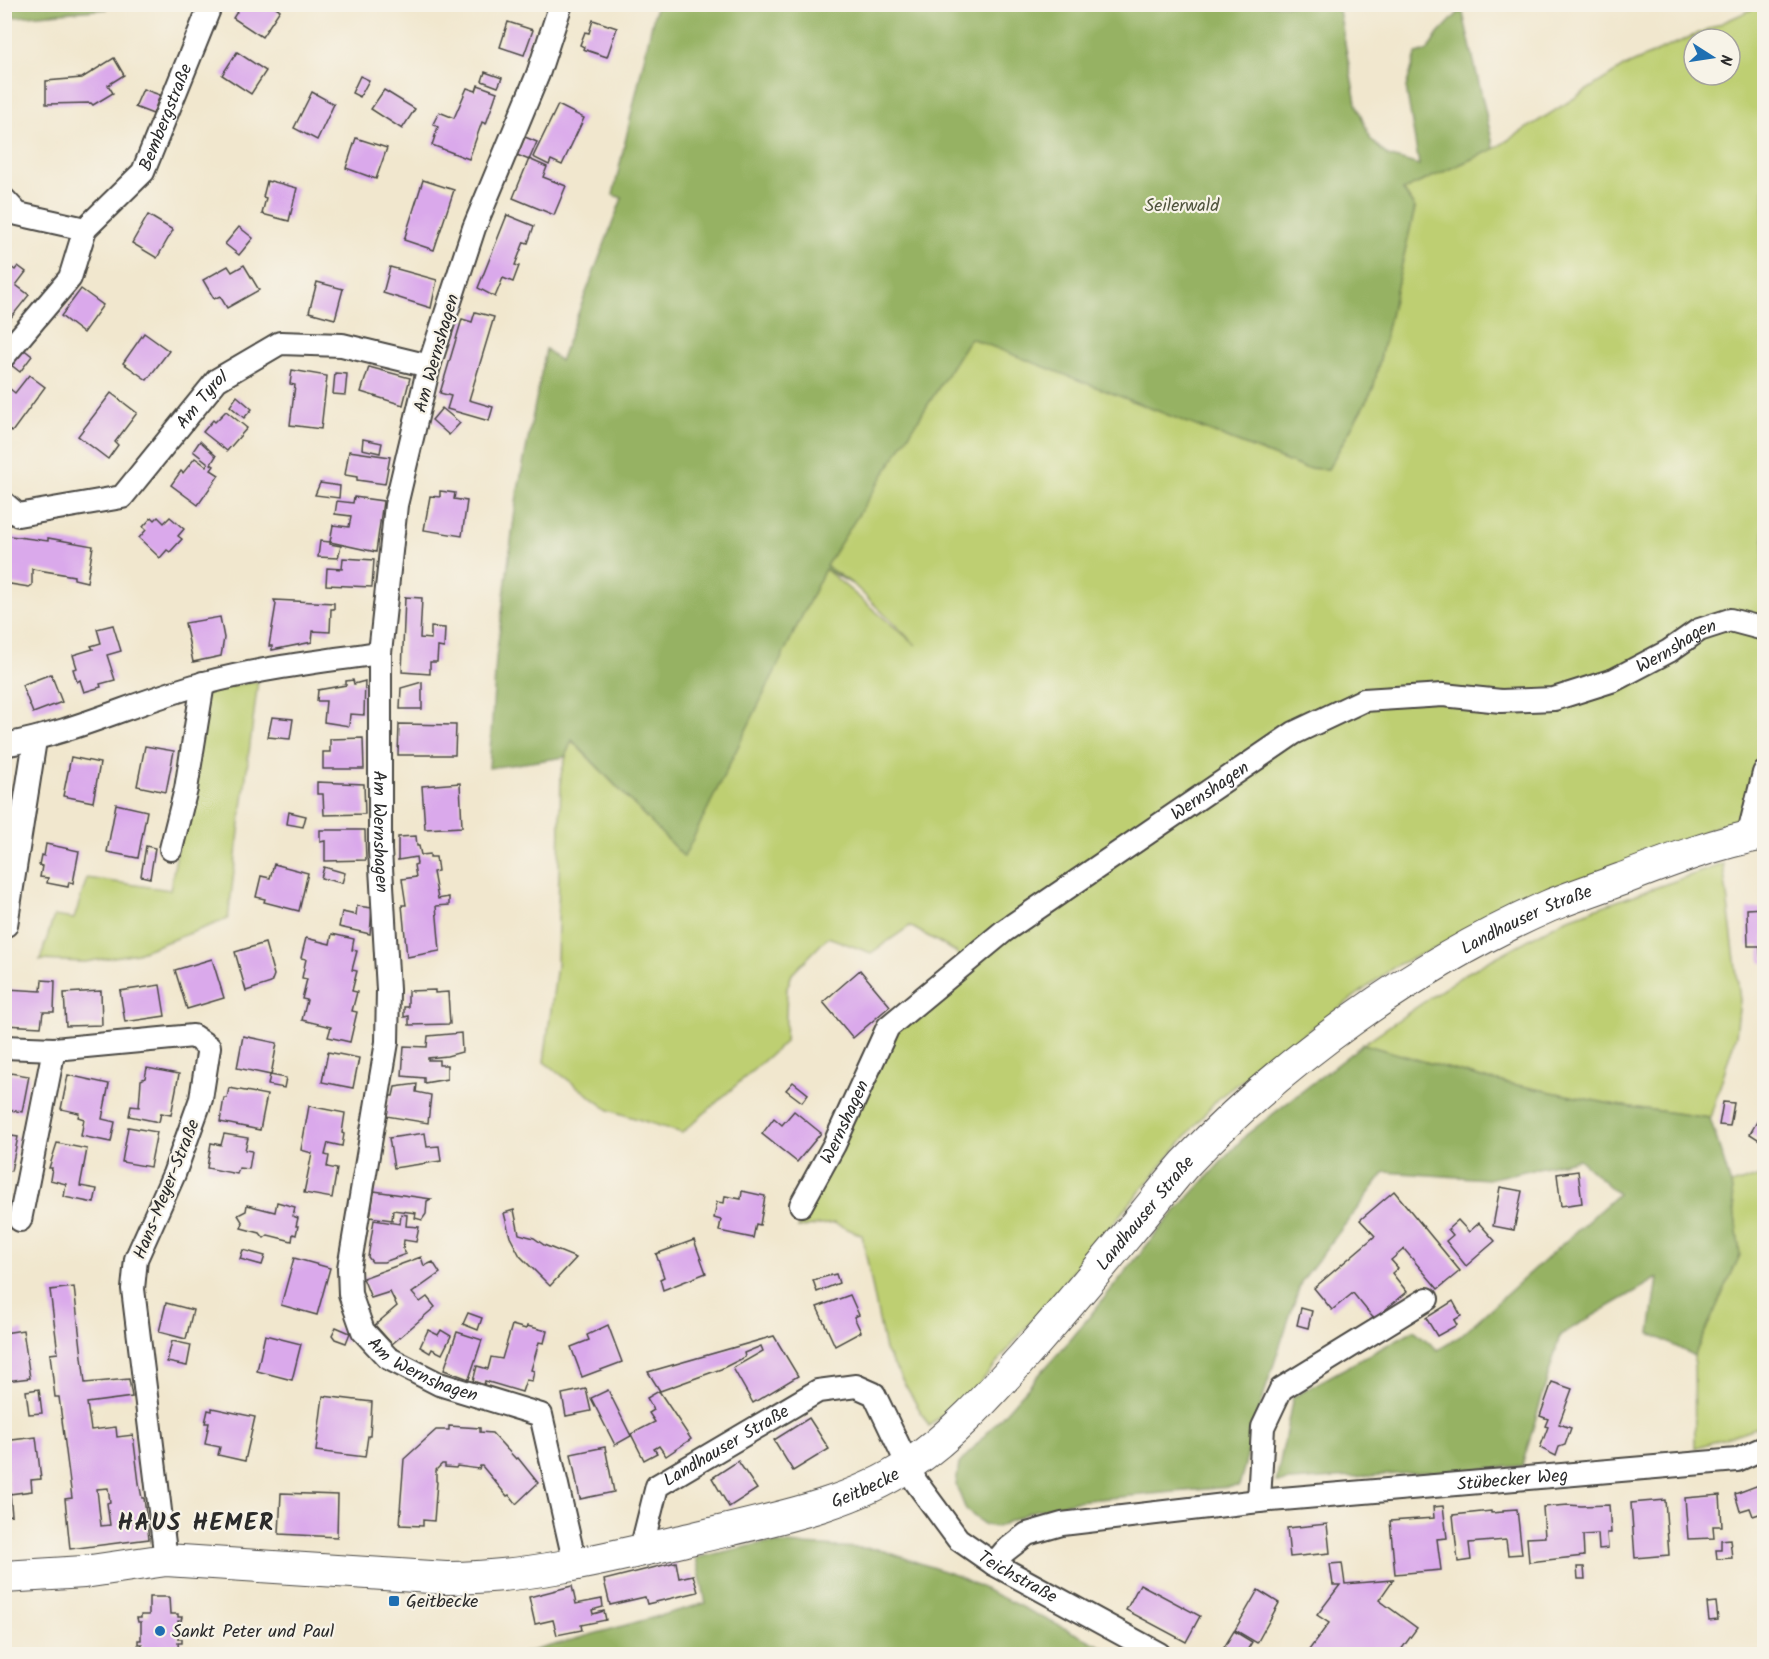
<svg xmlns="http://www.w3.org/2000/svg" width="1769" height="1659" viewBox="0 0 1769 1659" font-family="Kalam,sans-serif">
<rect width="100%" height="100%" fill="#f7f3e8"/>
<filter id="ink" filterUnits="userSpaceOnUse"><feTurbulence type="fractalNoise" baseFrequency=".0167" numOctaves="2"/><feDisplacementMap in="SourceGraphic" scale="12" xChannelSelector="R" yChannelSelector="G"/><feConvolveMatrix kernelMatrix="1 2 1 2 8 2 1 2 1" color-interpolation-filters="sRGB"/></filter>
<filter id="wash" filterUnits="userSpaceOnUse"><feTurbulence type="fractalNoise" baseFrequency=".008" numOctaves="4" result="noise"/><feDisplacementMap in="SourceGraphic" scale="24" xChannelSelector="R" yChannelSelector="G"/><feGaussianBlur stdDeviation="1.35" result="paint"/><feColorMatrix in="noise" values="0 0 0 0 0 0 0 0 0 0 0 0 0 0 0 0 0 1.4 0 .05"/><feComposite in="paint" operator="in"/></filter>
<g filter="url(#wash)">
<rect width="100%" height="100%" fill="#f1e7ce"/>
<g fill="#becf72" stroke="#747d4e" stroke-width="1.5" fill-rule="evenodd">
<path d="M1762,5h2v810l-42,9 -325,141 -180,134 -237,284 -51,43 -44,-76 -23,-115 -28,-12 -36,5 99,-199 72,-58 -13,-19 -46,-26 -39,27 -43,-16 -36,37 -5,14 -2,54 -103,91 -73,-23 -65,-48 13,-97 4,-191 10,-34 113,116 141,-287 91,76 -62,-60 -29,-19 145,-229 334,131 24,1 45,-80 42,-181 -12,-18 91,-41 131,-83zM1694,39h36v36h-36z"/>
<path d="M258,681l-30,238 -91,34 -52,9 -45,-2 14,-44 20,3 13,-41 83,12 37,-200z"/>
<path d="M1723,864l17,136 -4,35 -26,83 -94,-13 -134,-27 -119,-34 102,-70 101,-55z"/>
<path d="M1764,1175v250l-69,23 -1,-92 46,-101 -9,-70z"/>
</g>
<g fill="#96b264" stroke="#606e48" stroke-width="1.5">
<path d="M104,4l2,5 -101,9v-13z"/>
<path d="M654,5h684l18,98 15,37 17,16 31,9 -13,-78 10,-33 11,-3 11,-17 24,-25 32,140 -91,41 12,18 -42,181 -45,80 -24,-1 -334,-130 -144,228 28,19 -29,-16 -141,288 -112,-117 -7,17 -76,11 7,-110 21,-163 29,-146 14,12 62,-163 -9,-3 43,-189z"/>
<path d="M1363,1044l119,34 134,27 94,13 21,67 9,70 -46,101 -44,-23 8,-55 -98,57 -38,131 -246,16 17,-85 121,-67 24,20 21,-13 159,-143 -39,-35 -91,20 -103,-7 -84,110 -35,106 -27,98 -163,15 -46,11 -33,15 -12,-2 -19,-15 -10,-25 3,-21 113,-126 92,-114 82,-89z"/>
<path d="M764,1543l114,6 80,27 159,78h-596l185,-51 -10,-45z"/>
</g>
<g id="blocks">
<g fill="#daa9eb" fill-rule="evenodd">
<path d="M242,4h29l9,6 -18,27 -29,-19z"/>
<path d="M593,20l24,8 -10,29 -24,-8 1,-2 -4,-2 5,-13 4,1z"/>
<path d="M508,22l25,8 -9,25 -24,-8z"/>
<path d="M237,52l29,19 -15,23 -29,-19z"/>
<path d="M114,58l10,17 -16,10 5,8 -20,12 -2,-2 -45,1v-23l36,-3z"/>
<path d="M485,72l17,6 -4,9 -16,-6z"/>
<path d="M360,76l9,4 -9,17 -8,-4z"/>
<path d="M478,85l19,7 -11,32 -4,-2 -13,37 -37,-14 6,-18 -5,-3 6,-12 15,6 13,-30 9,3z"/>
<path d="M143,89l17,6 -7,19 -18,-7z"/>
<path d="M384,90l31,19 -13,20 -31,-20z"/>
<path d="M312,92l22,12 -17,36 -23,-12z"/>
<path d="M558,105l26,13 -22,47 -11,-5 -2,5 -16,-8z"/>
<path d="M525,137l12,5 -8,18 -12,-5z"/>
<path d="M356,138l31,10 -11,31 -30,-11z"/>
<path d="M529,159l18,8 -4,10 23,9 -12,29 -41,-17z"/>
<path d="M423,180l31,10 -20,60 -30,-10z"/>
<path d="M267,181l3,1 1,-1 26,7 -8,33 -27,-7 4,-16 -3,-1z"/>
<path d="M148,215l25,15 -16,28 -25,-15z"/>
<path d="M507,215l27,11 -6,17 -4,-1 -9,23 4,1 -6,16 -10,-4 -8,19 -17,-9z"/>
<path d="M239,227l14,11 -14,17 -14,-11z"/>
<path d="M4,262l11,8 3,-4 8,6 -10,13 13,10 -20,25 -5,-4z"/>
<path d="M244,265l15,25 -32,18 -7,-12 -6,3 -11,-19 25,-14 4,6z"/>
<path d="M390,267l47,13 -6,28 -48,-15z"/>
<path d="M317,282l26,7 -8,30 -26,-7z"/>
<path d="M81,289l22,16 -20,28 -22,-17z"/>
<path d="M475,312l19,5 -25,83 24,7 -4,14 -42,-12 4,-13 -11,-3 22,-74 10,3z"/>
<path d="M144,333l25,18 -22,29 -24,-17z"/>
<path d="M22,348l10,8 -12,16 -10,-8z"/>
<path d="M369,367l41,11 -7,27 -42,-13z"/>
<path d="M292,370l35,6 -6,53 -31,-4 5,-40 -5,-1z"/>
<path d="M335,373l12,1 -2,21 -12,-1z"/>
<path d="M29,375l16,12 -33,45 -8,-6v-42l11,9z"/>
<path d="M111,393l26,20 -22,29 3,3 -10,14 -30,-23z"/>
<path d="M237,396l15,13 -8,9 -14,-12z"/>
<path d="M442,408l18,15 -11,12 -17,-15z"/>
<path d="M226,411l21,17 -20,23 -24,-19 10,-12 2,2z"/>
<path d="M363,439l19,4 -2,10 -18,-4z"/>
<path d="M200,441l16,15 -5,8 3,2 -3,4 8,5 -21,30 -27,-20 10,-14 2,2 12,-15 11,8 2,-3 -15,-12z"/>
<path d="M349,451l41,6 -5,27 -28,-4v-3l-12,-2z"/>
<path d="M320,483l20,3 -1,12 -24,-3z"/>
<path d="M440,491l15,2 -1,6 13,2 -5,35 -38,-6 6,-34 10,1z"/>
<path d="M354,497l29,4 -7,51 -46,-10v2l11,2 -3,12 -20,-1 2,-16 10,1 3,-17 16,2 2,-11 -16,-2 2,-13 16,2z"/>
<path d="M152,517l3,3 3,-3 6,6 6,-6 14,12 -6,7 4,3 -12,13 -3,-2 -7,8 -21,-20 7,-8 -3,-3z"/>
<path d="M4,531l6,5 38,5v-3l45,8 -6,36 -13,-3v-3l-42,-7v16l-3,2 -25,-4z"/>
<path d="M343,558l31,2 -2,27 -46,-2 1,-17 15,1z"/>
<path d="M405,597l17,1 -2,40 11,1v-12l14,1 -1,20 -6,-1 -1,15h-7v12l-28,-2z"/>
<path d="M274,600l60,3v6h-3l-1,23 -17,-1 -1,11 -40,8v-4h-3l7,-42z"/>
<path d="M220,617l4,21 -3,18 -28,6 -8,-39z"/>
<path d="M113,625l8,26 -14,4 8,25 -15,4 1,3 -17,5 -4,-12 -3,2 -4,-13 4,-1 -4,-13 20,-6 -2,-3 10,-3 -4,-14z"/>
<path d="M51,674l11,28 -29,11 -11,-28z"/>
<path d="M353,680l1,4 11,-3 -1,34 -14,-1 -1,12 -25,-4 2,-21h-9l1,-11 28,-5v-4z"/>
<path d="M422,682v27h-22l1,-21z"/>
<path d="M272,717l21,2 -3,20 -22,-2z"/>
<path d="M399,724l57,1 -1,30h-57z"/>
<path d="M363,738l1,31h-41v-17h7v-13z"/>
<path d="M145,746l29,5 -8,41 -29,-6z"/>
<path d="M71,757l29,6 -7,39 -30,-6z"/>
<path d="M317,782l47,2 1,30 -41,1 -1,-21h-6z"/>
<path d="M460,783l2,44 -37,2 -3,-43z"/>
<path d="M116,804l31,7 -9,47 -31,-6z"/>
<path d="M4,812l7,2 -5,25h-2z"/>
<path d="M289,812l17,4 -3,11 -16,-3z"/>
<path d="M320,830h45l1,30 -41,1v-20l-5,1z"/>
<path d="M416,836l1,10h2l2,9 9,-1v3h6l2,14 -5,1 5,27 11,-2v8l-13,1 4,45 -33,6 -5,-52h4l-4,-26 14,-2 -2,-12 3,-1 -1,-7 -18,3v-23z"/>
<path d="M46,844l33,7 -6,32 -4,-1 -1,5 -21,-4 1,-5 -8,-1 2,-11 -3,-1 2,-10 3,1z"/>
<path d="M146,846l9,2 -5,30 -9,-2z"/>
<path d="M274,864l34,9 -9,38 -35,-9 1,-3 -9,-2 5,-21 9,2z"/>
<path d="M324,867l21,6 -3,10 -21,-5z"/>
<path d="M357,906l15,2 -2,26 -31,-7 3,-15 14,3z"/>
<path d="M1764,908v55h-3l-1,-17h-12l-1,-37z"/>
<path d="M332,934l22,5 -2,11 5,1 -5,19 5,1 -5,20 5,1 -5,19 5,1 -7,30 -22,-5 3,-10 -29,-7 5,-20 -5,-1 5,-20 -5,-1 4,-19 -5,-1 5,-20 24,6z"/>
<path d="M265,943l9,32 -3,8 -25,8 -11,-39z"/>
<path d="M212,959l12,39 -37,11 -12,-39z"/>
<path d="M860,970l30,36 -37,32 -30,-36z"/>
<path d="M42,980l13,1 -1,31h-11l-2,15 -36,-2 2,-36 34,2z"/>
<path d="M160,985l5,31 -40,6 -5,-31z"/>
<path d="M435,990v3l13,-1 2,32 -41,1v-9l-5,1v-10h4v-16z"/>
<path d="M101,991l1,34 -36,1 -2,-33z"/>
<path d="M461,1033l1,19 -15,4 -19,2v2h11v5h8v14l-23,4v-5l-22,-2 2,-30 23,1 1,-11z"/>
<path d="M243,1036l34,7 -6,32 -34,-7z"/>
<path d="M328,1052l31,6 -6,30 -31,-6z"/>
<path d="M147,1068l32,6 -8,41 -10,-2 -2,9 -30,-6 2,-10 8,1 2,-27 4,-2z"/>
<path d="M4,1072l25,4 -7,36 -18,-3z"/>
<path d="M68,1075l41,9 -7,35 13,3 -4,20 -30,-6 3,-17 -6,-2 1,-4 -18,-4z"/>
<path d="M270,1075l16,3 -2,10 -16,-3z"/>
<path d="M793,1082l15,12 -6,8 -16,-12z"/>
<path d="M417,1084l-1,8 15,3 -3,28 -42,-7 4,-20h3l2,-9z"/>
<path d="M229,1088l38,7 -7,35 -40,-8 4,-24h3z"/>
<path d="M1723,1102l11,1 -4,23 -11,-1z"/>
<path d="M309,1106l36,7 -3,20 2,1 -2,12 -14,-3 -3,12 4,1 -2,11 10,2 -5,29 -28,-5 8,-40 -11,-3z"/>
<path d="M794,1111l27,22 -24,29 -35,-28 12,-16 8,7z"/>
<path d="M1762,1113l2,1v29l-14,-9z"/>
<path d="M128,1127l29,5 -7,35 -28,-5z"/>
<path d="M425,1133l2,14 12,-1 2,15 -47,7 -5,-30z"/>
<path d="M224,1134l24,4 -3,12 7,1 -3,18 -10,-1 -2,6 -30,-6 4,-25 10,2z"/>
<path d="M4,1135l14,2 -7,34 -7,-1z"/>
<path d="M57,1143l30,6 -7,37 17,3 -3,14 -30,-6 2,-13 -16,-4 2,-12h-3z"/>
<path d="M1578,1171l4,32 -21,3 -4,-32z"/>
<path d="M1500,1187l22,4 -8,39 -21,-4z"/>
<path d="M374,1191l57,8 -4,2 -1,13 -4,6 -7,-2 1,-5 -23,-3 -1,10 -22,-3z"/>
<path d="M742,1191l23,5 -5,29 -4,-1 -3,14 -34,-7 2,-11 -7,-2 3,-16 7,1 1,-7 16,3z"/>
<path d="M1394,1191l66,80 -22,18 -34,-40 -13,11 7,8 -6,5 15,19 -33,27 -21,-26 -21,17 -18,-22 61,-52 -15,-16z"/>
<path d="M277,1202l18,5 -2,9 5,2 -2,8h2l-2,9 -3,-1 -1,7 -24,-6 -4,3 -4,-5 -19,-5 2,-5 -5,-8 8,-4 1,-6 28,7z"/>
<path d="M514,1210l5,24 15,4 10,7 32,13 -26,28 -30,-30 -10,-19 -6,-24z"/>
<path d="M401,1214l6,1 -1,11 13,1 -3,15 -12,-2 -1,9 3,5 -22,8h-12l-4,-5 6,-37 26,4z"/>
<path d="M1458,1220l11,12 10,-9 16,18 -29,25 -20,-25 7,-6 -5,-6z"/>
<path d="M694,1240l12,33 -43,17 -3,-11 4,-2 -8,-23z"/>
<path d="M243,1250l22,6 -3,9 -22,-6z"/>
<path d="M421,1257l3,9 9,-4 7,11 -28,20 8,9 7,-5 8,10 -43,37 -17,-19 22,-19 -7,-14 -19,6 -8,-20z"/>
<path d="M294,1258l36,10 -13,47 -36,-10z"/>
<path d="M836,1274l3,9 -22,9 -4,-12z"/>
<path d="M74,1287l11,96 44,-4 3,18 -45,6 4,27 25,-3 1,10 16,-2 6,48 3,15h2l5,41 -79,10 -5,-50 7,-1 -13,-101h-4l-5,-43 8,-1 -8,-63zM108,1488l2,14 -3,1 3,22 -9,1 -4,-37z"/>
<path d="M850,1295l9,20 -5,2 7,15 -26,14 -18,-39z"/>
<path d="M1453,1301l8,15 -7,4 3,5 -20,11 -11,-18z"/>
<path d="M166,1303l27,7 -7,29 -27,-7z"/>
<path d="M1301,1308l11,3 -4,17 -11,-3z"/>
<path d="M468,1313l14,5 -4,12 -15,-6z"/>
<path d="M512,1325l14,4 1,-3 20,5 -3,12 -5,-1 -8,28 3,1 -2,10 -6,-1 -4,12 -37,-11 -1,4 -11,-4 4,-15 11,3 3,-12 11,2z"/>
<path d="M608,1325l14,37 -40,15 -11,-30 18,-7 -2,-5z"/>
<path d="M336,1327l14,6 -4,10 -11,-4 -3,-4z"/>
<path d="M23,1330l7,48 -24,3 -2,-48z"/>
<path d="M428,1330l10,5 3,-5 10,6 -9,18 -10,-5 -2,4 -10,-6z"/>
<path d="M457,1332l25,8 -13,39 -25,-9z"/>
<path d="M265,1335l36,9 -9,36 -35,-9z"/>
<path d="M774,1336l24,40 -45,27 -20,-35 30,-17 -2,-5 -17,7 1,4 -24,12 -61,22 -12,-19z"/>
<path d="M172,1341l19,4 -4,21 -20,-4z"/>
<path d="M1552,1382l20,7 -13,35 12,4 -6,17 -6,2 -3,9 -16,-8 8,-21 -3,-1 3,-7 -8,-3z"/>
<path d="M39,1389l3,24 -13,1 -3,-23z"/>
<path d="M586,1389l5,22 -25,5 -4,-22z"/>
<path d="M608,1390l23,46 -16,9 -24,-47z"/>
<path d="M659,1391l32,48 -25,17 -7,-10 -5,3 3,4 -13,7 -13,-26 24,-12 -6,-9 5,-3 -7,-12z"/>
<path d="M323,1396l49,6 -2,34h-2l-3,21 -49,-6z"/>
<path d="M212,1408l43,9 -10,44 -27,-6 2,-8 -15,-3 4,-21h-4l3,-13 4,1z"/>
<path d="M809,1418l20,31 -36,22 -19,-31z"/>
<path d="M449,1426l31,2v4l12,1 24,26 2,-1 20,25 -22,21 -7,-9 -2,1 -25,-30h-2l-1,3 -22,-3 -1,2 -11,-1v-3h-3l-6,6v11l1,1 -3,39 -11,-1v6l-23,-1 1,-15 -1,1 4,-52 32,-29h13z"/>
<path d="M36,1437l5,42 -10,1 1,11 -22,3 2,21 -8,1v-21l6,-1 -6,-53z"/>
<path d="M605,1447l9,45 -34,7 -9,-45z"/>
<path d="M738,1461l19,28 -28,18 -17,-29z"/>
<path d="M1764,1483v38l-2,-8 -9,3 -3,-8 -10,3 -5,-17z"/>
<path d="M281,1493l57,2 -1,42 -58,-3z"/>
<path d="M1720,1495l2,31h-9l1,12 -26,1 -3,-41z"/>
<path d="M1665,1500l4,55 -34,3 -4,-55z"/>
<path d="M1569,1505l12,1 28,-1 2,28h-4l1,15 -9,1 -1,-15 -15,1 1,21 -55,6 -2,-24 18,-1 -2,-30z"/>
<path d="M1443,1506l4,32 -10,1 4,31 -46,4 -5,-53 44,-3 -1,-11z"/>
<path d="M1517,1509l5,45 -14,1 -2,-15 -37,3 2,17 -13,2 -5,-47 38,-4v2l12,-1v-2z"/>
<path d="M1327,1524l3,29 -40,4 -3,-29z"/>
<path d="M1730,1539l2,19 -15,1 -1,-9h5v-10z"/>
<path d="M676,1562l3,16 14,-3 5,17 -51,12 -2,-7 -35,8 -6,-25z"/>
<path d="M1342,1563l3,21 48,-4 -14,20 38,28 -19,26h-92l23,-31 -12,-8 23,-30h-7l-3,-21z"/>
<path d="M1577,1567h7l1,12h-7z"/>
<path d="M1140,1584l60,32 -14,26 -60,-32z"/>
<path d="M572,1586l4,18 26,-5 1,8 -11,3 1,4 11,-3 2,9 -25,5 1,5 -25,5 -4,-15 -18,4 -6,-27z"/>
<path d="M1258,1590l21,13 -22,40 -22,-13z"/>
<path d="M149,1597h20l1,17h8v3h4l-1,4h-3v18h4v4h-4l1,11h-37v-10h-4v-4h3v-18h-3l-1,-4h4v-3h8z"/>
<path d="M1716,1602l2,18 -9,1 -2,-18z"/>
<path d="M1234,1631l18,11 -7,12h-25z"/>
</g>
</g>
</g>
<g filter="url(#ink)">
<use href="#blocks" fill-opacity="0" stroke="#494743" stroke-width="1.5"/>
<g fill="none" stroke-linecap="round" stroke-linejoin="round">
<defs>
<g id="street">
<path id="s1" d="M561,4l-23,70 -64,154 -45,138 -33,139 -16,148v197l8,140 -1,52 -38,226 1,26 13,37 25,27 51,26 102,31 34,149"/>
<path d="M4,199l14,15 67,15"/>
<path id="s2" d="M4,356l66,-78 15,-49 58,-57 68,-168"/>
<path id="s3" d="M4,503l14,12 104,-18 95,-117 63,-37 62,2 87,21"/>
<path d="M4,745c70,-12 133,-44 201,-62 57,-15 116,-22 175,-30"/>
<path d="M1748,837l16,-64"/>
<path d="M171,849l15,-60 17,-106"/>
<path d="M6,925l29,-185"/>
<path d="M4,1047l50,2 139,-13 16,11 -8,52 -27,75 -38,85 -3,30 33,271"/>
<path id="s4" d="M801,1205l33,-60 54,-118 116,-96 290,-198 70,-33 79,-5 58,6 53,-2 60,-19 55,-29 30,-21 31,-10 34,9"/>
<path d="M20,1220l34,-171"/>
<path d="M1259,1501l4,-74 18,-38 146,-90"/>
<path id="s5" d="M641,1550l16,-64 161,-95 38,-5 18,8 42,88 42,57 36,25 165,90"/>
<path id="s6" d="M994,1564l11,-13 22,-17 35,-10 197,-23 478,-41 27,-12"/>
</g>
<g id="secondary">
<path id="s7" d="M4,1577l80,-5 82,-12 280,18c84,0 167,-21 248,-40 70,-17 155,-32 215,-73 44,-30 79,-69 114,-108 42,-47 82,-96 122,-144 13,-16 26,-33 40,-49 97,-103 234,-201 364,-258 24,-10 49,-18 73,-27 47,-18 93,-36 142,-45"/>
</g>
</defs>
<use href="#street" stroke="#494743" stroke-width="26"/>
<use href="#secondary" stroke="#494743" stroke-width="34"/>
<use href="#street" stroke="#fff" stroke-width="22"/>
<use href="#secondary" stroke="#fff" stroke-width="32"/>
</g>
</g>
<g fill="#1f6fb2" stroke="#f7f3e8" stroke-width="2">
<rect x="388" y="1595" width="12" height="12" rx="3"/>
<circle cx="160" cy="1631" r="6"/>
</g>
<g text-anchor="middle" stroke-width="4.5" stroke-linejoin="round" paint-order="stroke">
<g font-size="18" fill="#2b2b2b" stroke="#f7f3e8">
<text dy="6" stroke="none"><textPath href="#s2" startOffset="294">Bembergstraße</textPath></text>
<text transform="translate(436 353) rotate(-74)" y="6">Am Wernshagen</text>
<text dy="6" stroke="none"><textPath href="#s3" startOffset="250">Am Tyrol</textPath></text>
<text dy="6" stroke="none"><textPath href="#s4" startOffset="1102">Wernshagen</textPath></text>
<text dy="6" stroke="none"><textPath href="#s4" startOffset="598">Wernshagen</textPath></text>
<text dy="6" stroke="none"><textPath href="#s1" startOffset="856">Am Wernshagen</textPath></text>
<text dy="6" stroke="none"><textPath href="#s7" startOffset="1756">Landhauser Straße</textPath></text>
<text dy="6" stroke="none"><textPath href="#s4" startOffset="94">Wernshagen</textPath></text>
<text transform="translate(166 1189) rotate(-68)" y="6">Hans-Meyer-Straße</text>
<text dy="6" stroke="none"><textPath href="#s7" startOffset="1270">Landhauser Straße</textPath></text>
<text dy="6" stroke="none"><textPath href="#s1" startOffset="1434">Am Wernshagen</textPath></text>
<text dy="6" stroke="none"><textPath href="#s5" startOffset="146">Landhauser Straße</textPath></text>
<text dy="6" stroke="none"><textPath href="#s6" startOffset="534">Stübecker Weg</textPath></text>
<text dy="6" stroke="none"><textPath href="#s7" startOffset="874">Geitbecke</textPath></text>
<text dy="6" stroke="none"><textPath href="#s5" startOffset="550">Teichstraße</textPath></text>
</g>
<g font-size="18" fill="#50543d" stroke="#f7f3e8">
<text x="1182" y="211">Seilerwald</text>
</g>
<g font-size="18" fill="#2b2b2b" stroke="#f7f3e8" text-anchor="start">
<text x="406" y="1607">Geitbecke</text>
<text x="172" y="1637">Sankt Peter und Paul</text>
</g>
<g font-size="24" font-weight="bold" letter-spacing="1.5" fill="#2b2b2b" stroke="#f7f3e8">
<text x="196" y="1530">HAUS HEMER</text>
</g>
</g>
<rect width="1769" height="1659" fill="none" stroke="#f7f3e8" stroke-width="24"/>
<g transform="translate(1712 57) rotate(102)"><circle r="28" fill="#f7f3e8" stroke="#a5a39c" stroke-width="1.5"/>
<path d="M0-4.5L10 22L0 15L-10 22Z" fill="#1f6fb2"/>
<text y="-9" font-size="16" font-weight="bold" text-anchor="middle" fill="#2b2b2b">N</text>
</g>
</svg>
